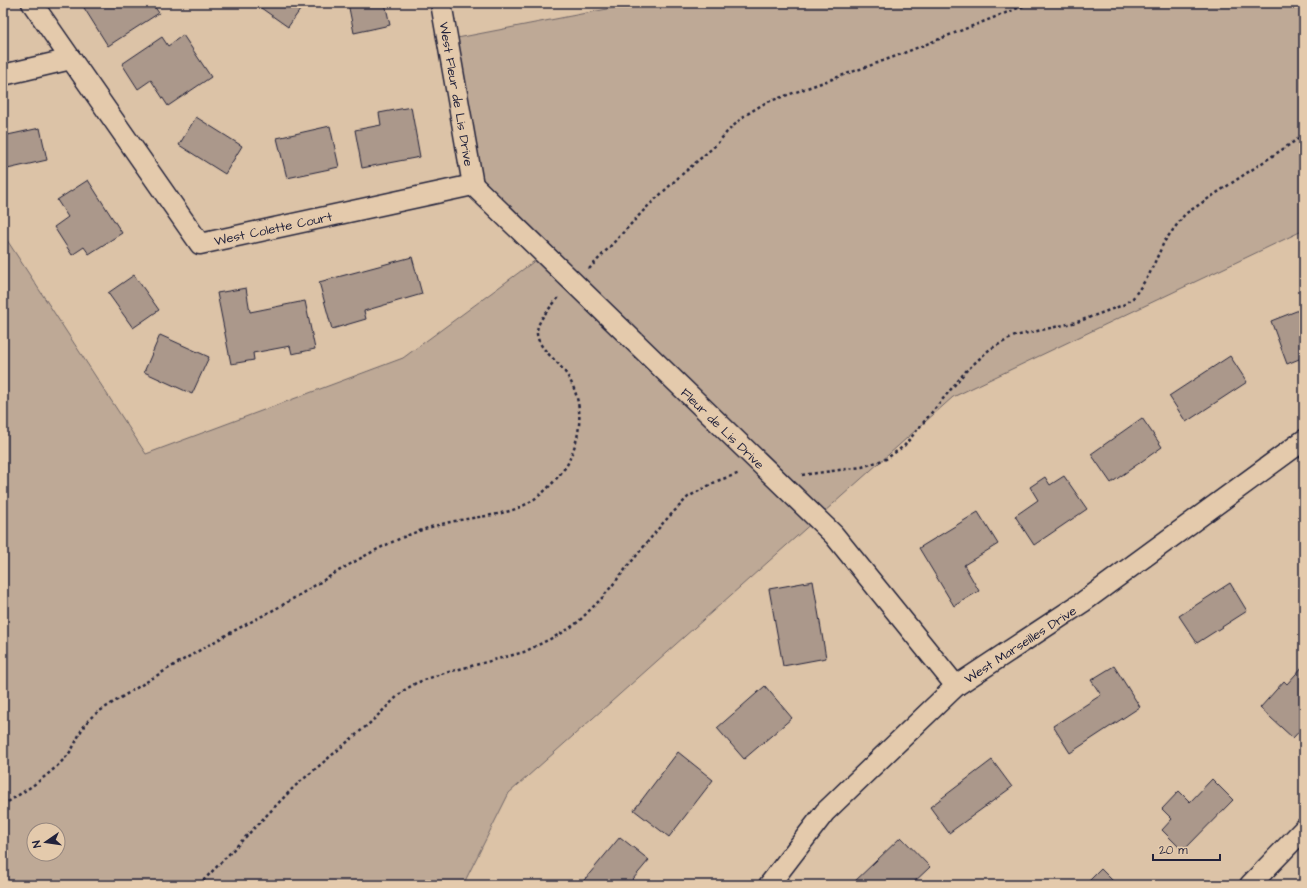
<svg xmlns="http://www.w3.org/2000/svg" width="1307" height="888" viewBox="0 0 1307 888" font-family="'Architects Daughter',sans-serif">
<rect width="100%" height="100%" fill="#dcc3a7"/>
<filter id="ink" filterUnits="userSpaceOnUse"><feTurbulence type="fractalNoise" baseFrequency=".025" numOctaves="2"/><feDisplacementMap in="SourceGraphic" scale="8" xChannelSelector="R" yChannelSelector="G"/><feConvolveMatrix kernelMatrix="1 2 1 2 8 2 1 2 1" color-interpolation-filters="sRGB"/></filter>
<g filter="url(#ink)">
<path fill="#bea996" stroke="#706668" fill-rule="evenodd" d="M638,3h666v227l-351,167 -444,396 -46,92h-460v-651l143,220 257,-96 141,-104 -71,-69 -26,-145zM34,830h24v24h-24z"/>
<g fill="#ab988b" stroke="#22223b">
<path d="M81,3h71l7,10 -51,33z"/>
<path d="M254,3h51l-17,24z"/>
<path d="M348,3h37l5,22 -36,8z"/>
<path d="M183,35l28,42 -43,29 -17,-26 -13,9 -16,-25 40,-27 6,9z"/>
<path d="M411,107l9,50 -58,11 -7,-38 26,-5 -2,-12z"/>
<path d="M196,117l46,29 -17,28 -46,-29z"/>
<path d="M330,126l9,41 -52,11 -10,-40z"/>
<path d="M40,128l7,32 -44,10v-34z"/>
<path d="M88,180l34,53 -33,21 -5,-7 -12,8 -18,-28 14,-10 -11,-17z"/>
<path d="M412,257l10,37 -58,17 2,8 -34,10 -13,-47z"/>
<path d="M134,275l25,35 -26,18 -25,-35z"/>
<path d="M246,288l4,24 55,-11 10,48 -23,5 -2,-8 -37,7 1,7 -23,4 -14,-71z"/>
<path d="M1304,308v49l-17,7 -16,-43z"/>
<path d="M160,335l49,22 -17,37 -48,-22z"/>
<path d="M1230,356l17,26 -61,40 -17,-26z"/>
<path d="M1142,418l20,29 -51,36 -20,-29z"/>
<path d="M1064,476l23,33 -53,36 -19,-29 23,-16 -8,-13 15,-10 5,8z"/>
<path d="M978,512l20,32 -34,21 15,26 -25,15 -35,-58z"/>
<path d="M813,581l13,77 -43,8 -14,-77z"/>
<path d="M1230,583l17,28 -50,32 -18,-27z"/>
<path d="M1304,665v61l-11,12 -33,-30 24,-27 3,3z"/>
<path d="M1114,666l26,41 -70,46 -17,-27 48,-31 -10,-15z"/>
<path d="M765,686l27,32 -48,41 -27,-31z"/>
<path d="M678,752l35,28 -44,57 -35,-27z"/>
<path d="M992,760l20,27 -63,46 -19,-26z"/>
<path d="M1212,779l21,21 -50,51 -21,-21 10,-11 -10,-10 17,-18 11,11z"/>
<path d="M620,837l29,23 -21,25h-48z"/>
<path d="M901,837l29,30 -19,18h-60z"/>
<path d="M1101,869l16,16h-32z"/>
</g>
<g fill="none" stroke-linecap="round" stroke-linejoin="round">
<defs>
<g id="street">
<path d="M441,3l32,182"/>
<path d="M71,59l129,185 273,-59"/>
<path d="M3,75l68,-16 -39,-56"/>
<path d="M473,185l361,350 122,151"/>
<path d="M769,885l56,-73 131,-126 127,-84 221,-162"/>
<path d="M1250,885l54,-56"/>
</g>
</defs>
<use href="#street" stroke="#22223b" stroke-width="23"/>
<g stroke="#22223b" stroke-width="2.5" stroke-dasharray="3 3" stroke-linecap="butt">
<path d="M589,269l57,-61 33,-31 37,-32 11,-13 17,-16 21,-13 126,-45 140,-55"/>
<path d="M802,475l60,-8 24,-8 18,-13 62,-75 24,-22 25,-13 62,-14 46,-17 10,-7 16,-23 15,-33 21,-28 119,-79"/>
<path d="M3,805c22,-14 46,-29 63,-48 13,-14 11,-28 29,-43 33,-21 67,-42 100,-61 28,-17 56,-31 84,-46 50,-29 97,-63 152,-80 58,-18 91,-1 133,-58 4,-4 6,-11 8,-16 12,-29 10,-61 -11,-86 -8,-10 -25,-21 -24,-36 1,-12 15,-25 22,-34"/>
<path d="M199,885l95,-98 76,-64 33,-32 13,-8 25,-9 83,-22 40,-20 14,-10 24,-24 61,-75 25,-26 29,-16 23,-8"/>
</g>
<use href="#street" stroke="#e4caac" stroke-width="20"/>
</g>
</g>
<g text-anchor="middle" stroke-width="3" stroke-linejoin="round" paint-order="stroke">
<g font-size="13" fill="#22223b" stroke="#e4caac">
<text transform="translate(457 94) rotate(80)" y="5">West Fleur de Lis Drive</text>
<text transform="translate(273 228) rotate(-12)" y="5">West Colette Court</text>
<text transform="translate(723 428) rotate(44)" y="5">Fleur de Lis Drive</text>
<text transform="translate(1020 644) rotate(-33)" y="5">West Marseilles Drive</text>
</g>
</g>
<rect width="1307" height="888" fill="none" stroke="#e4caac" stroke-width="16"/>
<rect x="8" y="8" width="1291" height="872" fill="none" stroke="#22223b" stroke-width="1.5" filter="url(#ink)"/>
<g transform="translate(46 842) rotate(257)"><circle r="19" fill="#e4caac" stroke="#96877f"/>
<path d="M0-3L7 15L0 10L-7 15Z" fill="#22223b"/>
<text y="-6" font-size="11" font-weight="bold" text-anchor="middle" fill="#22223b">N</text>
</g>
<path d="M1153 854v6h67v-6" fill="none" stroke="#22223b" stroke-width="2"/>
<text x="1159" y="854" font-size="12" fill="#22223b" stroke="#e4caac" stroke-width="3" paint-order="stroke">20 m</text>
</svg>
